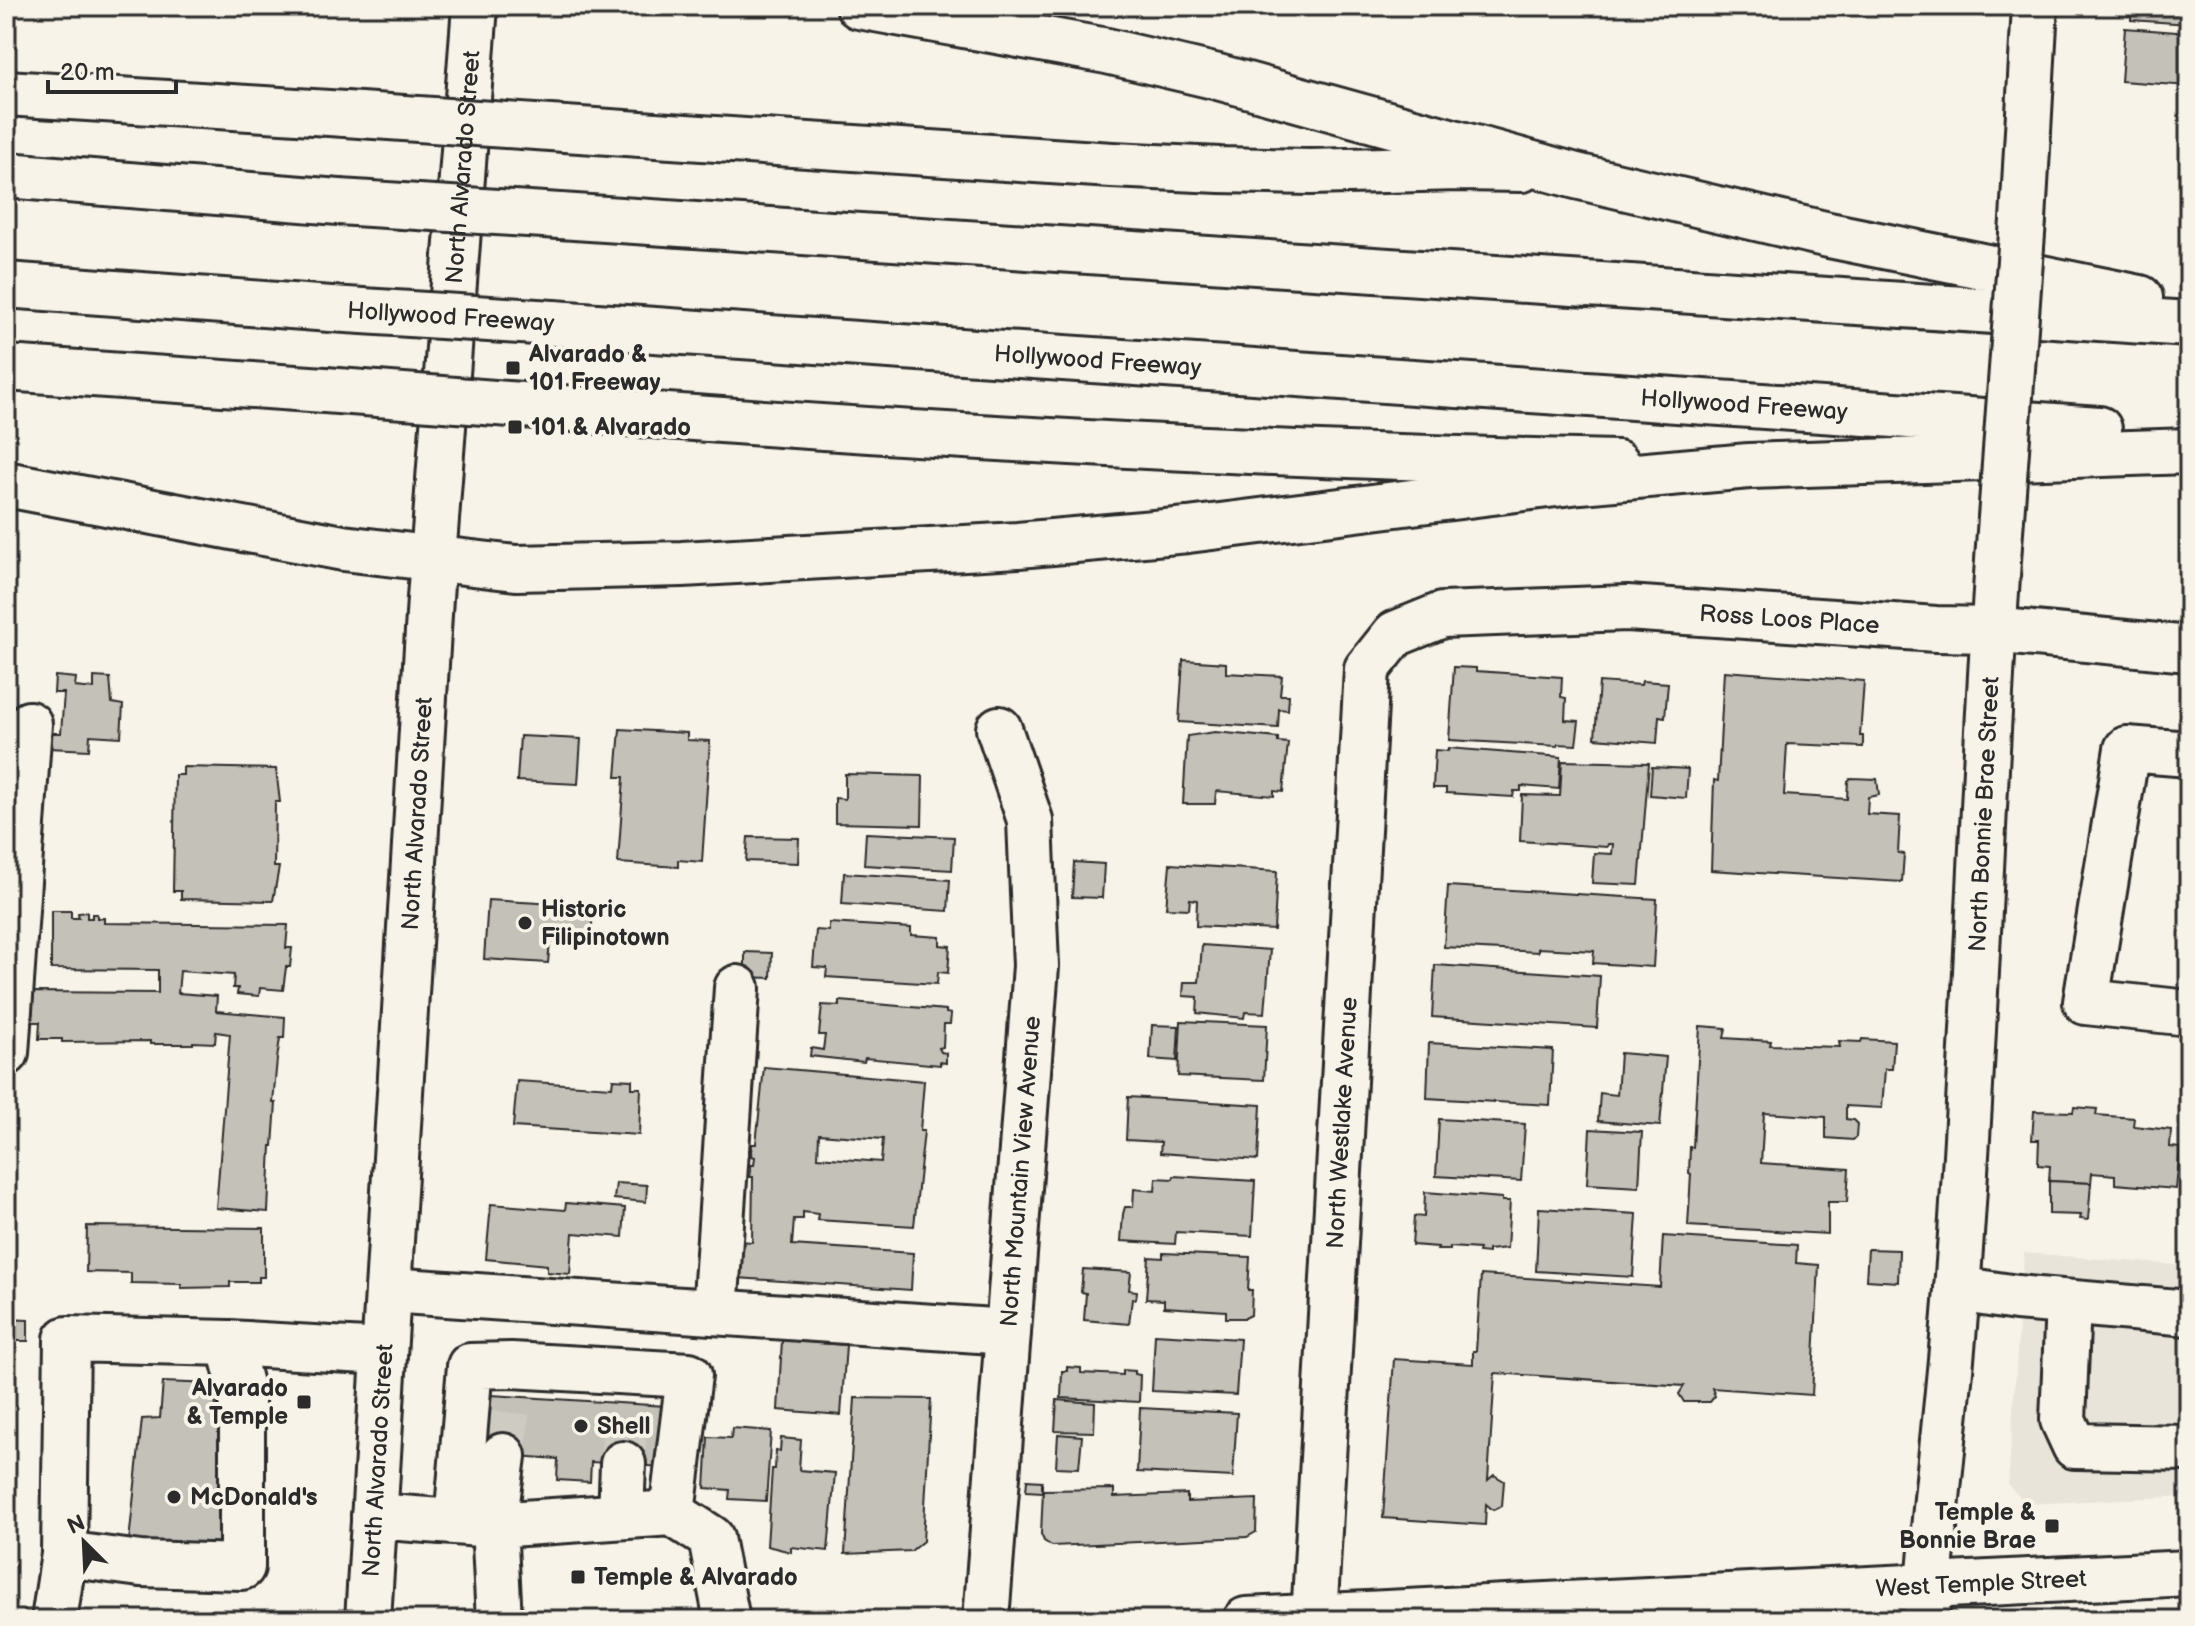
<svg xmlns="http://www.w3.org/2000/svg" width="2195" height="1626" viewBox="0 0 2195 1626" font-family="'Balsamiq Sans',sans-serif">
<rect width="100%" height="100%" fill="#f7f3e8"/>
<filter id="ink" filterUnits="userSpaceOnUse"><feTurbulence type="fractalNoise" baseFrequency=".0125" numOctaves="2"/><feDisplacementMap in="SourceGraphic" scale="16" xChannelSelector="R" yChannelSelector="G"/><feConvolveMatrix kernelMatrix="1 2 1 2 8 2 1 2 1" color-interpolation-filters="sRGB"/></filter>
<g filter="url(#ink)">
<path fill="#e8e4da" d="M2024,1253l165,13v230l-163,8 -18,-19z"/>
<g fill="#c4c1b9" stroke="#2b2b2b" stroke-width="2" fill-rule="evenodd">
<path d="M1843,6h26v7l-27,-1z"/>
<path d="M2132,6h57v18l-58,-4z"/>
<path d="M2125,28l64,5v53l-68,-5z"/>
<path d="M1183,660l43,3v10l56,3 -2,19h9l-1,15 -9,-1 -1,19 -99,-6z"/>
<path d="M1454,667l22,1v3l86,6 -1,20 5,1 -1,22 14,1 -3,24 -18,-1v2l-109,-6z"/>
<path d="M1724,671l140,10 -4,55h3v11l-76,-3 -3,51 63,4 1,-18 3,-3 26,1 2,16 -11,2 -1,17 33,2 -2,37 6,1 -2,28 -191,-12 3,-90 4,1z"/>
<path d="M55,676l21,2 -1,9 19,2v-12l16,1 2,25 11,2 -2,32 -31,-2 -1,15 -40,-2 1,-15h11l3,-40h-10z"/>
<path d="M1642,681l26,2 -3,34 -6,-1 -2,27 -62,-5 4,-56 42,3z"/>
<path d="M620,729l67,4v7l23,1 -8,121 -24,-2v7l-60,-4 6,-86h-8z"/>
<path d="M1215,732l63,6v4l10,1 -5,49 -9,-1v5l-58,-5 -1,13h-32l4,-68z"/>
<path d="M520,736l61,3 -3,45 -61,-3z"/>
<path d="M1448,748l113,9 -2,32 -38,-3v5h-7l-1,6 -67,-4v-5h-13l2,-38 13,1z"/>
<path d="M1562,761l87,2 -10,122 -47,-2 2,-30 18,1 1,-10h-5l-1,3 -87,-6 2,-46 38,1z"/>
<path d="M183,767l93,2 4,33h-5l-1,65h5l-6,34 -92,-2v-8h-8l2,-116h8z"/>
<path d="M1652,767l36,2 -2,29 -36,-3z"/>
<path d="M845,774l78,2 -1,49 -87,-2v-25l10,1z"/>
<path d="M866,833l88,4 -2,33 -88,-5z"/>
<path d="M748,837l51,1 -1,25 -52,-2z"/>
<path d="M1074,862l30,2 -2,34 -30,-1z"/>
<path d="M1170,864l107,7 -3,59 -78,-4 1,-26 -7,-1 -1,10 -23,-1z"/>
<path d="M844,873l106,7 -2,31 -106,-7z"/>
<path d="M1448,886l209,13 -4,68 -60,-4 1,-12 -56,-3v4l-94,-5z"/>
<path d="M488,900l105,6 -2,34 -41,2 -2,21 -64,-4z"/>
<path d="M51,911h20v7h8l-1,-5 9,-1v6h5v-4h5v4h7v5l184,2 -2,23h6l-2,19h-4l-3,23 -23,-2 -1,8 -22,-2 1,-6h-5l1,-13 -54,-4 -2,22 39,3 -1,15 69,6 -1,21h-4l-3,21 -4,44h3l-3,43h-2l-3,66 -52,-4 14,-174 -14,-2 -1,11 -22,-1v2h-43v-3l-88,1v-3h-23l1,-17h-8l1,-30 125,1v-23l-107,-1z"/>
<path d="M829,923l82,5v7l29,2v8l10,1 -2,27 -10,-1 -1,12 -111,-7 1,-9 -14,-1 3,-37 13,1z"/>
<path d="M1202,945l68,5 -5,63 -20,-1 -1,6 -47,-5 1,-16 -15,-1 1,-14h15z"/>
<path d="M745,952l27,1 -1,25 -26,-1z"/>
<path d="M1435,965l165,11 -3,52 -165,-11z"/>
<path d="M840,1001l106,9v3l5,1 -1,10h-6l-1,23 -4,1 2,4 5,1v10l-6,-1v3l-75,-7 -1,4 -54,-6 1,-8 12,2 2,-15h-6l3,-30 18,1z"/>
<path d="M1181,1021l86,4 -3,55 -86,-4z"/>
<path d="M1152,1025l27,1 -2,35 -27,-2z"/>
<path d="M1700,1026l26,2 -2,10 47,3 -1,4 70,2 -1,-6 22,1 1,-3 32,2 -2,28h-7l-3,39 -36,-2v13l8,1 3,3 -1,14 -3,3 -27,-2v-21l-62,-4 -3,50 88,6 -2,33h-19v32l-140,-8 3,-52 -2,-1 1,-26h3z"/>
<path d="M1429,1043l124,7 -3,55 -123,-7z"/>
<path d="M1620,1053l46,4 -6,69 -62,-5 2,-28 17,2z"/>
<path d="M764,1067l160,14 -4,50h4l-10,95 -97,-6 1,-6 -15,-2v7h-9l-2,26 121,8 -2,37 -173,-12 3,-37 11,1 1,-65h-3l1,-12h3l1,-8 -4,-1 1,-12h4zM819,1134l64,5 -2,23 -63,-5z"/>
<path d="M613,1079l19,1v8h9l-2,47 -126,-8 4,-46 95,6z"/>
<path d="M1128,1097l133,8 -3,55 -98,-7 1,-11 -35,-2z"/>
<path d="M2074,1107l23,2 -1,6 38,3 -1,8 38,4 -1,17 10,1 -4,41 -61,-5v-9l-23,-2 -1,10 -42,-2 1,-15 -12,-1 1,-25h-7l2,-29 39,1z"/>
<path d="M1439,1119l86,5 -4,57 -85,-5z"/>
<path d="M1590,1129l52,3 -3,55 -52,-3z"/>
<path d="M1174,1176l81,5 -3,55 -76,-4 -1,12 -54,-3 2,-27 2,-7h8l1,-18 21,2 1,-13 17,1z"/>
<path d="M2049,1181l42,2 -3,37 -8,-1 1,-4 -32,-1z"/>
<path d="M616,1183l31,2 -1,17 -32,-3z"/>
<path d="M1425,1192l77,6v3h8l-3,47 -19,2v3l-10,-1 1,-3 -29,-2v3h-13l1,-3 -26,-2 2,-29 10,1z"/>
<path d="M566,1203l59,5 -2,29 -50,-4 -3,41 -23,-2v-7l-61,-6 5,-55 74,6z"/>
<path d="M1539,1208l98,6 -4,63 -97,-6z"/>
<path d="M87,1226l177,2v49h-5v5h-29v5l-49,1v-4l-50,-1v-10l-45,-1z"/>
<path d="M1663,1236l134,9 -1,18 23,2 -7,130 -100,-7 3,8 -5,6h-26l-5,-8 5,-8 -189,-13 -7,107 6,-5 10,6 -2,25 -9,4 -7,-6 -1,21 -102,-7 11,-159 79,5v-13h3l5,-76 179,12z"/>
<path d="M1868,1249l31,1 -1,32 -32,-2z"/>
<path d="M1163,1253l87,4 -2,33h4l-1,25 -6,3h-19v-7l-62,-4v-7l-18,-1 3,-42 14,1z"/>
<path d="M1083,1269l48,3 -2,18 8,1 -1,8h-4l-3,25 -45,-4 2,-27 -5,-1z"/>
<path d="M6,1319l22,1v21h-22z"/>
<path d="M1155,1334l85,5 -4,56 -84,-4z"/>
<path d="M782,1340l64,5 -5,70 -63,-5z"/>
<path d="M1067,1367l14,1v5l42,2v-5l12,1v3l5,1 -1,27 -78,-4 1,-27h5z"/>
<path d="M163,1382l51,2 2,24h9l11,154 -109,-2 15,-141 18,-1z"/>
<path d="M491,1395l175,11 -4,61 -71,-5 -1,20 -33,-2 1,-21 -71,-5z"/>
<path d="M855,1398l76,1 -8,142 -12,10 -66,3z"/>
<path d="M1057,1400l38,3 -1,29 -39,-1z"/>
<path d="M1140,1408l97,5 -4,64 -96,-5z"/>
<path d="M732,1428l39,3 -5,70 -37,-2 1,-9 -25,-2 3,-51 23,1z"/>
<path d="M1058,1434l24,2 -3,32 -23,-1z"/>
<path d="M781,1438l20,2 -2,30 36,3 -7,78 -37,-4v5l-24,-6 5,-77h3l1,-19 4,1z"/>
<path d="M1027,1480l15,1v11l-16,-1z"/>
<path d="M1114,1489v8l73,-3v8l70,-3 -1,33 -9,5 -195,9 -8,-5 -3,-7 2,-44z"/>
</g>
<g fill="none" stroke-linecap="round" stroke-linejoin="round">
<g stroke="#cecbc2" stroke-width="44" stroke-dasharray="44 22" stroke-linecap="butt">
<path d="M503,1456l6,-60"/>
<path d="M623,1464l2,-60"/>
</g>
<defs>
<g id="minor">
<path d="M6,93l339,21"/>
<path d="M565,129l547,36 108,5 91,2 146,-4 65,1"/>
<path d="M2023,220l12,-214"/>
<path d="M6,368l319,22"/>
<path d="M549,407c355,28 711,49 1068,56"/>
<path d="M2189,754l-62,-5 -41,253 103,11"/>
<path d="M6,1053l23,-329"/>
<path d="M1957,1289l60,9 172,15"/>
<path d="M388,1290l620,42"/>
<path d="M2068,1303l-5,117 12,26 114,2"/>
<path d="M715,1312l22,-324"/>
<path d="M374,1516l120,9 9,-69"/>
<path d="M621,1516l2,-52"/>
<path d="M457,1522l13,-156 41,-1 178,10 -17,138"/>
<path d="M64,1554l77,10 101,3v-175l-13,-49"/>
<path d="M54,1620l10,-66 3,-215 162,4 155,9"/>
<path d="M499,1620l-5,-95 178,-12 39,25 16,82"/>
<path id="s1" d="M986,1620l50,-654 -6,-146 -31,-91"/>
<path id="s2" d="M1314,1620l53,-951 28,-35 47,-19 185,-7 309,21 56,1 197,19"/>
<path id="s3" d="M1926,1620c8,-110 23,-220 31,-331 20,-257 25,-515 44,-771"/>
</g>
<g id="major">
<path id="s4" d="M368,1620l62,-1022 45,-592"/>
<path id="s5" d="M1246,1620l943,-47"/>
</g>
<g id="highway">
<path d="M859,6l248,45 111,26 358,99 253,59 311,63"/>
<path d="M6,175l333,27"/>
<path d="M560,216l1629,108"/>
<path d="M6,285l325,24"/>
<path id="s6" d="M553,323l1546,106"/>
<path d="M6,484l337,64 173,20 166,-4 336,-19 170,-15 392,-49 169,-15 440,-15"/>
</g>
</defs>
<use href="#minor" stroke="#2b2b2b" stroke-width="50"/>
<use href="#major" stroke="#2b2b2b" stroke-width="50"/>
<use href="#highway" stroke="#2b2b2b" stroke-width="50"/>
<use href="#minor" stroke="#f7f3e8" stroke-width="44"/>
<use href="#major" stroke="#f7f3e8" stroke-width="44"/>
<use href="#highway" stroke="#f7f3e8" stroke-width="44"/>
<defs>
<g id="minor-bridge">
<path d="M345,114l220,15"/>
<path d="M325,390l224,17"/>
<path d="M2001,518l22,-298"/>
</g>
<g id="highway-bridge">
<path d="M339,202l221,14"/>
<path id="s7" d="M331,309l222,14"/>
</g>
</defs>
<use href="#minor-bridge" stroke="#2b2b2b" stroke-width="50" stroke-linecap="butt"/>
<use href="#highway-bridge" stroke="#2b2b2b" stroke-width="50" stroke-linecap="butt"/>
<use href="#minor-bridge" stroke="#f7f3e8" stroke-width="44"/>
<use href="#highway-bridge" stroke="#f7f3e8" stroke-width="44"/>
</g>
</g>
<g fill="#2b2b2b" stroke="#f7f3e8" stroke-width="3">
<rect x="505" y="360" width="16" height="16" rx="4"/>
<rect x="507" y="419" width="16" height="16" rx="4"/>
<circle cx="525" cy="923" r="8"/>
<rect x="296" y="1394" width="16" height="16" rx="4"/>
<circle cx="581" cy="1426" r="8"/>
<circle cx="174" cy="1497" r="8"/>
<rect x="2044" y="1518" width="16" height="16" rx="4"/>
<rect x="570" y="1569" width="16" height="16" rx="4"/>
</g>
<g text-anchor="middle" stroke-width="8" stroke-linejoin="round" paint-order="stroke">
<g font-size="24" fill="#2b2b2b" stroke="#f7f3e8">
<text dy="8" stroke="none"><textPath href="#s4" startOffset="1456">North Alvarado Street</textPath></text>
<text dy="8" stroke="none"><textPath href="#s7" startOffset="120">Hollywood Freeway</textPath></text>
<text dy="8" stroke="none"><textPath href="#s6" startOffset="546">Hollywood Freeway</textPath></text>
<text dy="8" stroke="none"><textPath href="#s6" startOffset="1194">Hollywood Freeway</textPath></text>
<text dy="8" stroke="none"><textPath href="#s2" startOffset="1396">Ross Loos Place</textPath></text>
<text dy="8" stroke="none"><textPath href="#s4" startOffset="808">North Alvarado Street</textPath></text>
<text dy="8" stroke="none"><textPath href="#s3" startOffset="808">North Bonnie Brae Street</textPath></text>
<text dy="8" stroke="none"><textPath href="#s2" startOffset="498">North Westlake Avenue</textPath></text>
<text dy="8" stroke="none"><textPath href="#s1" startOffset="450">North Mountain View Avenue</textPath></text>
<text dy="8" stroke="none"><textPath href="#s4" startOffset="160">North Alvarado Street</textPath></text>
<text dy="8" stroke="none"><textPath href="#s5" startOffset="736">West Temple Street</textPath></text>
</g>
<g font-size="24" font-weight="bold" fill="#2b2b2b" stroke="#f7f3e8" text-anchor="start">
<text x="529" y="362">Alvarado &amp;<tspan x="529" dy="28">101 Freeway</tspan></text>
<text x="531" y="435">101 &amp; Alvarado</text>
<text x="541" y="917">Historic<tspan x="541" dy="28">Filipinotown</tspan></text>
<text x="288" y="1396" text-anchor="end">Alvarado<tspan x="288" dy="28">&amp; Temple</tspan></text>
<text x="597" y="1434">Shell</text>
<text x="190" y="1505">McDonald's</text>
<text x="2036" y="1520" text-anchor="end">Temple &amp;<tspan x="2036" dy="28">Bonnie Brae</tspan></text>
<text x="594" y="1585">Temple &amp; Alvarado</text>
</g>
</g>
<rect width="2195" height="1626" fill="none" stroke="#f7f3e8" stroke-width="32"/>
<rect x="16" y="16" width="2163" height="1594" fill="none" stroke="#2b2b2b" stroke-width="3" filter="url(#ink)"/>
<g transform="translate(84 1542) rotate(336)" stroke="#f7f3e8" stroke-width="6" paint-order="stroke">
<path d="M0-6L14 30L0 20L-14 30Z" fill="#2b2b2b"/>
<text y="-12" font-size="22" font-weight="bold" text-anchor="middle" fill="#2b2b2b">N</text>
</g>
<path d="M48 80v12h128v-12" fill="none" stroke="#2b2b2b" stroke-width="4"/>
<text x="60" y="80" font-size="24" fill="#2b2b2b" stroke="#f7f3e8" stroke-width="6" paint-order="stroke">20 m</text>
</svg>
